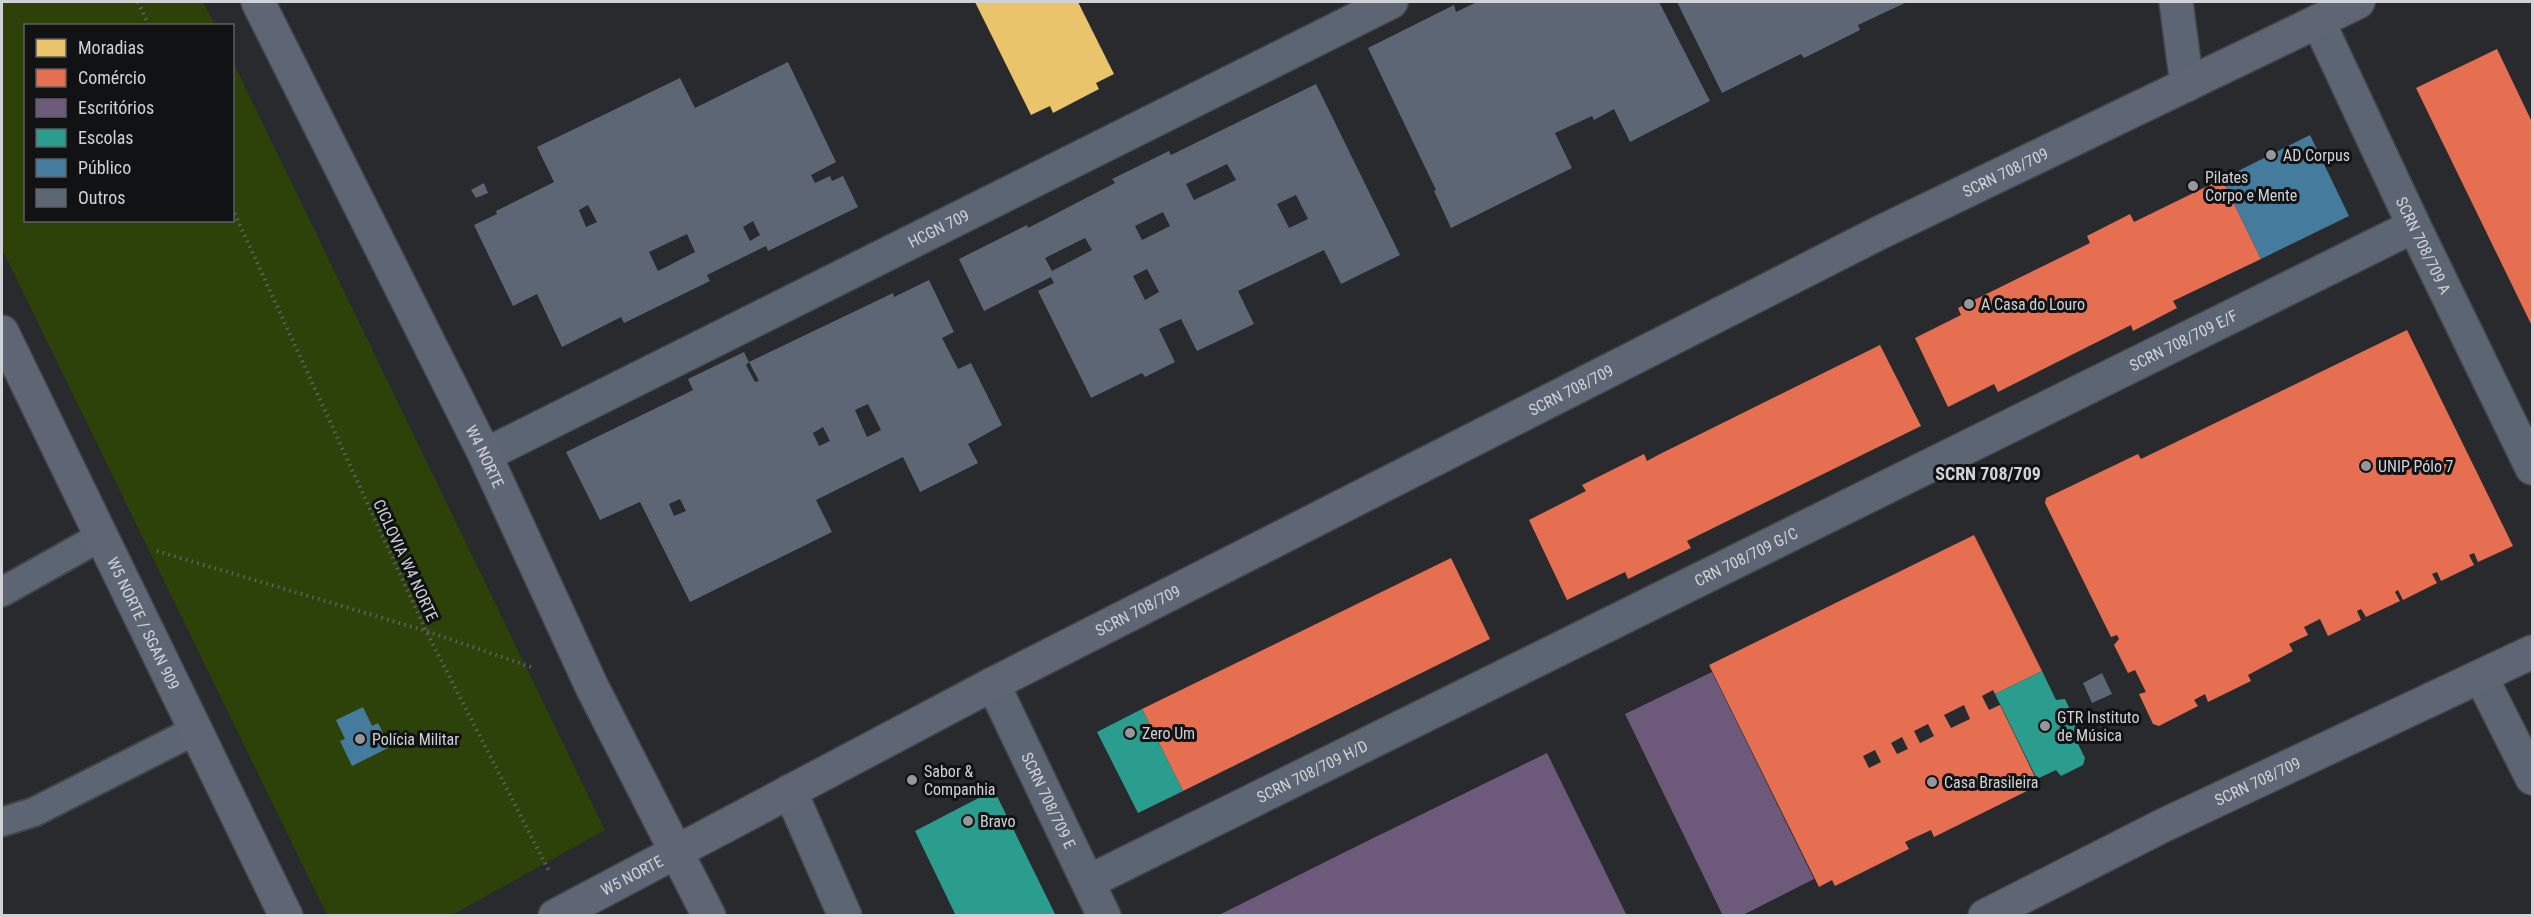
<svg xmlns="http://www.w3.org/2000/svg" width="2534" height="917" viewBox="0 0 2534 917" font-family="'Roboto Condensed',sans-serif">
<rect width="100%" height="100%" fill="#282a2d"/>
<path fill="#2c4208" d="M2,2h201l12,23 -189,1v194h206l1,-158 372,768 -153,85h-125l-325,-666z"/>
<path fill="#e9c46a" d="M975,2h103l36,72 -18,9 3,6 -46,24 -3,-7 -19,9z"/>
<g fill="#e76f51" fill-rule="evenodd">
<path d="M2497,49l35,73v204l-116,-238z"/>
<path d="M2222,179l39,80 -88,42 4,7 -44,23 -2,-6 -133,67 -4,-8 -46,23 -33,-69 46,-23 -3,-7 132,-65 -3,-7 43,-22 4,8z"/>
<path d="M2407,330l106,216 -35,16 -4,-9 -5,2 5,10 -33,16 -4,-9 -5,2 5,9 -34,17 -5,-10 -3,2 5,9 -34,16 -5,-8 -4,2 4,9 -33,16 -8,-17 -16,8 4,8 -19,9 4,7 -45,24 3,6 -43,21 -3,-8 -11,6 4,6 -39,20 -6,-2 -14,-30 7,-2 -11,-22 -7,3 -14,-28 5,-6 -2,-4 -6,2 -66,-134 1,-5 92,-44 3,5z"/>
<path d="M1880,345l41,81 -222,109 -12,6 4,7 -63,31 -3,-7 -58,28 -38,-80 57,-29 -4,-6 62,-31 3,7 11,-6z"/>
<path d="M1974,535l68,136 -47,23 -2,-4 -11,6 7,14 11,-5 39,80 -105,52 -3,-7 -26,12 4,7 -74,37 -3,-6 -13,7 -110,-222zM1964,705l6,14 -19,9 -7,-13zM1928,724l6,12 -14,7 -6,-12zM1902,737l6,12 -11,5 -6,-11zM1875,750l6,12 -12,6 -6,-12z"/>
<path d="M1451,558l39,81 -307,152 -41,-82z"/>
</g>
<g fill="#6d597a">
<path d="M1712,672l102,207 -73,37h-18l-98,-202z"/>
<path d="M1547,753l80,163h-410l134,-67z"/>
</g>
<g fill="#2a9d8f">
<path d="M2042,671l14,29 9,-1 14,30 -5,7 11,22 -2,7 -22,11 -5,-6 -19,9 -42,-85z"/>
<path d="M1142,709l41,82 -45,22 -41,-81z"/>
<path d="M994,790l62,126h-100l-41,-85z"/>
</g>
<g fill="#457b9d">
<path d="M2310,135l39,81 -88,43 -39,-80z"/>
<path d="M363,707l9,19 6,-3 12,24 -38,19 -12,-25 5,-2 -9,-19z"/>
</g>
<g fill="#5c6675" fill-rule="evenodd">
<path d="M1477,2h182l51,99 -80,41 -16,-33 -20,11 -2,-4 -37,17 17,35 -121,60 -17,-37 2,-1 -68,-142 86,-43 2,7z"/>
<path d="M1677,2h230l-49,23 2,5 -56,28 -3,-4 -79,39z"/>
<path d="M788,62l48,100 -25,13 4,8 15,-7 2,5 11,-5 15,31 -90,44 -2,-5 -59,29 3,6 -86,42 -3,-6 -59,30 -25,-53 -24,12 -39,-81 23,-11 -1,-3 58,-29 -17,-35 143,-69 15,30zM588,205l9,17 -11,5 -7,-17zM753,221l7,14 -10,6 -7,-14zM687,234l8,18 -37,19 -9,-19z"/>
<path d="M1316,84l84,171 -59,29 -17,-34 -86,41 16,33 -57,27 -16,-32 -22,10 16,33 -30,15 -3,-4 -51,25 -53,-107 16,-8 -3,-6 -67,34 -25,-52 68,-34 1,3 87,-45 -3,-4 57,-28 2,4zM1227,164l9,16 -42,20 -8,-16zM1296,195l12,24 -19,9 -12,-24zM1163,212l7,14 -28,14 -7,-14zM1085,238l7,12 -40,21 -7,-13zM1147,269l12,23 -14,8 -12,-24z"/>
<path d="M484,183l4,10 -12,5 -5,-8z"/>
<path d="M929,280l25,52 -12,6 16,31 13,-6 31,62 -34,19 10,19 -58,29 -17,-35 -87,43 16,32 -142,70 -50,-100 -40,18 -34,-68 121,-59 6,-3 -5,-11 56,-27 5,10 -3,3 9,17 4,-1 -10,-19 144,-69 1,4zM868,404l13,26 -14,7 -12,-27zM823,427l7,14 -11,5 -6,-13zM680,499l6,12 -12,5 -5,-12z"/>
<path d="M2102,673l10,21 -20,9 -9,-20z"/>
</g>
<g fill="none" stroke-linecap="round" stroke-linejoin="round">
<defs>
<g id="service">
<path d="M2,592l98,-55"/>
<path d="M2,822l32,-10 162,-82"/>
</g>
<g id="minor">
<path id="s1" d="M2318,21l96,205 118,242"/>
<path id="s2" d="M485,455l906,-453"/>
<path id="s3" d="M993,684l111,232"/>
<path d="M790,791l55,125"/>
<path id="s4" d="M1088,882l1326,-656"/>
</g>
<g id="tertiary">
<path d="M2176,2l11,83"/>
<path d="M2481,677l51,101"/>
</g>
<g id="secondary">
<path id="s5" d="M258,2l227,453 107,232 117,229"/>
<path id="s6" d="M2,332l284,584"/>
<path id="s7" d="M555,916l438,-232 886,-451 479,-231"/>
<path id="s8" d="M1985,916l179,-91 368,-173"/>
</g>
</defs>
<use href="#service" stroke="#444547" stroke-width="32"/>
<use href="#minor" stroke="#444547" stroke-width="36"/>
<use href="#tertiary" stroke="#444547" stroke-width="36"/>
<use href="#secondary" stroke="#444547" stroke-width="36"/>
<g stroke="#5c616a" stroke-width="4" stroke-dasharray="1.5 4.5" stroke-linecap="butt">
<path d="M138,2l11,24"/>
<path d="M232,208l194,423 123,240"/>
<path d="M157,551l269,80 108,37"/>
</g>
<use href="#service" stroke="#5c6573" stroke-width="28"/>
<use href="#minor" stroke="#5c6573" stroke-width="33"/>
<use href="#tertiary" stroke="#5c6573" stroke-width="33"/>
<use href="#secondary" stroke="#5e6676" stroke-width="33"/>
</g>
<g fill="#96979a" stroke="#111214" stroke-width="2">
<circle cx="2271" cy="155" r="6"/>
<circle cx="2193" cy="186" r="6"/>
<circle cx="1969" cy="304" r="6"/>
<circle cx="2366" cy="466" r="6"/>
<circle cx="2045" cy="726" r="6"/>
<circle cx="1130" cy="733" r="6"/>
<circle cx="360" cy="739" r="6"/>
<circle cx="912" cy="780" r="6"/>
<circle cx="1932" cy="782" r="6"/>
<circle cx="968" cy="821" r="6"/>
</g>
<g text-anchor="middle" stroke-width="6" stroke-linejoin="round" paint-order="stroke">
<g font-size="16" fill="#d1d2d5" stroke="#111214" text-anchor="start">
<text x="2283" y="161">AD Corpus</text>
<text x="2205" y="183">Pilates<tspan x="2205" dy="18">Corpo e Mente</tspan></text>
<text x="1981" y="310">A Casa do Louro</text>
<text x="2378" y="472">UNIP Pólo 7</text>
<text x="2057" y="723">GTR Instituto<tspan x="2057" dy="18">de Música</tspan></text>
<text x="1142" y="739">Zero Um</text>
<text x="372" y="745">Polícia Militar</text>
<text x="924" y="777">Sabor &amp;<tspan x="924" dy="18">Companhia</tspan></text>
<text x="1944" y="788">Casa Brasileira</text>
<text x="980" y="827">Bravo</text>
</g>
<g font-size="16" fill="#d1d2d5" stroke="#111214">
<text dy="6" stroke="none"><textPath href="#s7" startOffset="1630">SCRN 708/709</textPath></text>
<text dy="6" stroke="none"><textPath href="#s2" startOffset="507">HCGN 709</textPath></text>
<text dy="6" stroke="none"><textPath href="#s1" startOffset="248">SCRN 708/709 A</textPath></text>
<text dy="6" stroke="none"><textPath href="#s4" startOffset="1222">SCRN 708/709 E/F</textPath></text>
<text dy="6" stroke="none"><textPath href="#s7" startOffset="1144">SCRN 708/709</textPath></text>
<text dy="6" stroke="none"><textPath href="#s5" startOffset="508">W4 NORTE</textPath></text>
<text dy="6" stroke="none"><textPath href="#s4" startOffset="734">CRN 708/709 G/C</textPath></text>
<text transform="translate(406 560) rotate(65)" y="6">CICLOVIA W4 NORTE</text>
<text dy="6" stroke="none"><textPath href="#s7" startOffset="658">SCRN 708/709</textPath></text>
<text dy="6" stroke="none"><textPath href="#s6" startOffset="324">W5 NORTE / SGAN 909</textPath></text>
<text dy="6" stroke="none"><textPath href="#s4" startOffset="250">SCRN 708/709 H/D</textPath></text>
<text dy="6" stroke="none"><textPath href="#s8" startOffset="304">SCRN 708/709</textPath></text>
<text dy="6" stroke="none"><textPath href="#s3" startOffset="129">SCRN 708/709 E</textPath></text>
<text dy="6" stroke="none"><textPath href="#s7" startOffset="87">W5 NORTE</textPath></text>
</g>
<g font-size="18" font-weight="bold" fill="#d1d2d5" stroke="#111214">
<text x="1988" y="480">SCRN 708/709</text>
</g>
</g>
<rect width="2534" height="917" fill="none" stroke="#d1d2d5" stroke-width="6"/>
<rect x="24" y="24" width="210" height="198" fill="#111214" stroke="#5e5f61" stroke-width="1.5"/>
<rect x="36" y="39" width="30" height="18" fill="#e9c46a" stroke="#5e5f61" stroke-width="1.5"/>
<text x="78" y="54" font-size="18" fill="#d1d2d5">Moradias</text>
<rect x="36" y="69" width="30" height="18" fill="#e76f51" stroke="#5e5f61" stroke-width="1.5"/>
<text x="78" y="84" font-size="18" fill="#d1d2d5">Comércio</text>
<rect x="36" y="99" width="30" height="18" fill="#6d597a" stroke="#5e5f61" stroke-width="1.5"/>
<text x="78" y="114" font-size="18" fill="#d1d2d5">Escritórios</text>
<rect x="36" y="129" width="30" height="18" fill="#2a9d8f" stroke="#5e5f61" stroke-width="1.5"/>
<text x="78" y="144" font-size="18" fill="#d1d2d5">Escolas</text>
<rect x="36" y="159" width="30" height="18" fill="#457b9d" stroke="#5e5f61" stroke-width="1.5"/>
<text x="78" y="174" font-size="18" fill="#d1d2d5">Público</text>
<rect x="36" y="189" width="30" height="18" fill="#5c6675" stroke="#5e5f61" stroke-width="1.5"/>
<text x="78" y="204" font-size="18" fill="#d1d2d5">Outros</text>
</svg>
